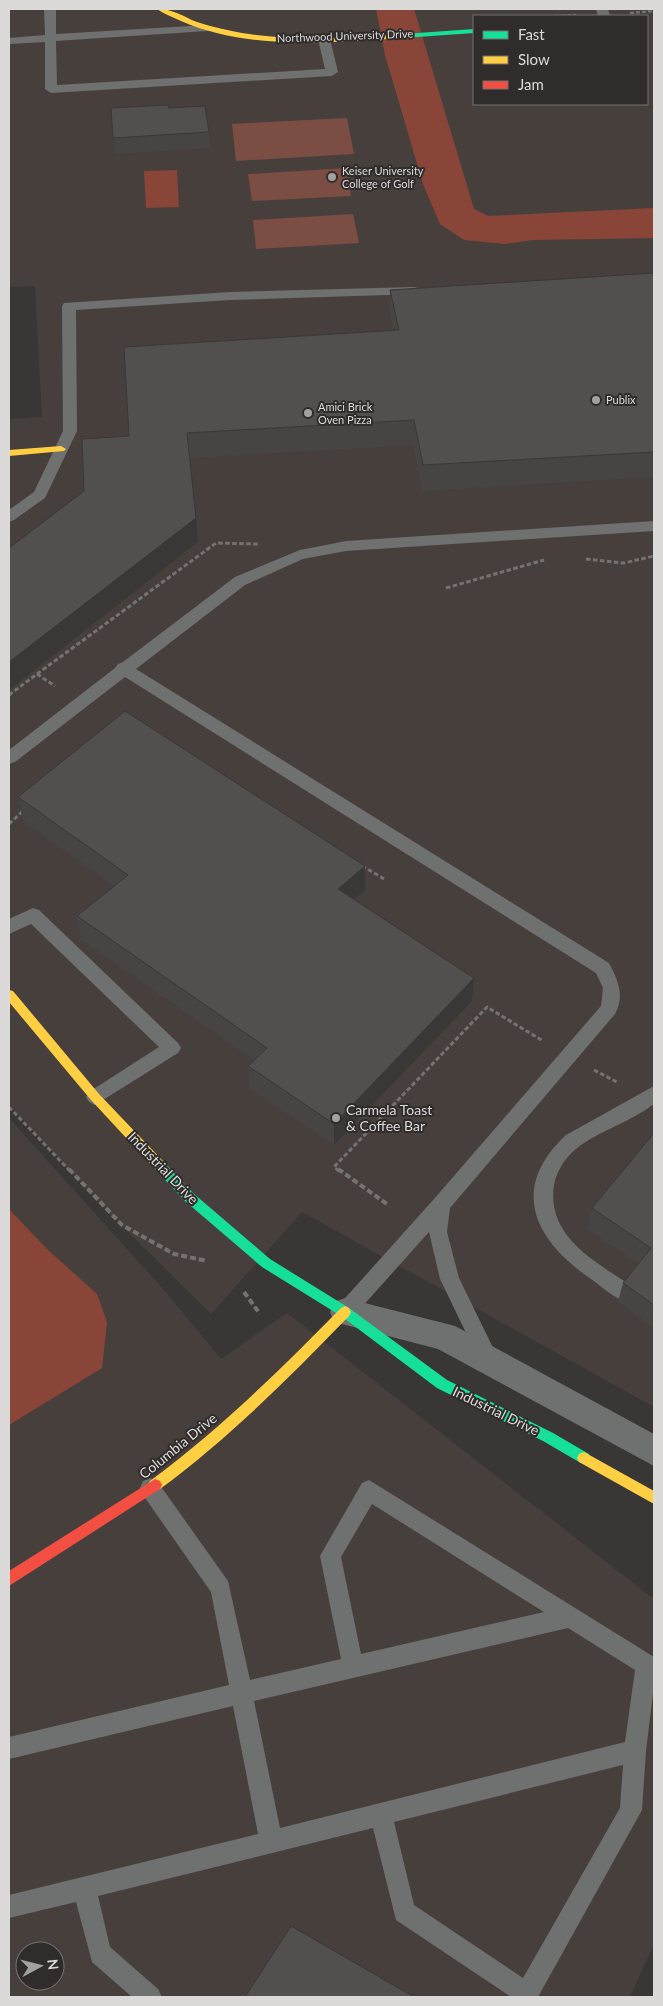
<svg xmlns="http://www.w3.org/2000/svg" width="663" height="2006" viewBox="0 0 663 2006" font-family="Lato,sans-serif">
<rect width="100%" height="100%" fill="#383736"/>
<g fill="#473f3c" fill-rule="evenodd">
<path d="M9,9h645v1398l-352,-195 -91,102 -114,-113 -88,-97v-685l33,-2 -7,-131 -26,1zM474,16h173v88h-173z"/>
<path d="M9,1118l155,172 57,69 66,-46 367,286v345l-24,53h-621zM25,1951h30v30h-30z"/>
</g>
<g fill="#7c4d43">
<path d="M347,118l7,36 -118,7 -4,-37z"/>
<path d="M347,168l4,28 -99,5 -4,-27z"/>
<path d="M353,214l6,29 -103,6 -3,-29z"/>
</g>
<g fill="#894638">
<path d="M376,9h38l60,200 14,7 166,-8v30l-120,2 -29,4 -41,-4 -24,-16 -17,-40 -38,-129z"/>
<path d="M177,170l2,37 -33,1 -2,-37z"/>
<path d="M9,1209l38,40 50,45 10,28 -5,46 -93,57z"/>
</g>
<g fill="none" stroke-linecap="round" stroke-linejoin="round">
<g stroke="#747372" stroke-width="2.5" stroke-dasharray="4 2" stroke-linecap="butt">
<path d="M630,13l24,-2"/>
<path d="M555,16l21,-1"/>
</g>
<g stroke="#747372" stroke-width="3" stroke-dasharray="4.5 2.5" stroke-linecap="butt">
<path d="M586,559l38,4 30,-7"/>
<path d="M446,588l98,-28"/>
<path d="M37,674l179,-131 42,1"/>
<path d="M9,695l28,-21 18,12"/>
<path d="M9,824l15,-14"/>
<path d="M362,866l24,14"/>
<path d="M594,1070l23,12"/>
<path d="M9,1107l61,64"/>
<path d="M339,1171l-5,-4 153,-160 56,34"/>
</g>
<g stroke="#747372" stroke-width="4" stroke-dasharray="6 3" stroke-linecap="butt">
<path d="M69,1169l53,56 52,29 33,7"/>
<path d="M338,1169l49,35"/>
<path d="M244,1292l16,22"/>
</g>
<g fill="#6f7070" fill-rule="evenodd">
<path d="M44,9h12v25l151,-9 6,3 -6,3 -151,10 1,44 268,-16 -7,-30 6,-3 6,3 8,33 -6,4 -281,17 -6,-4v-47l-36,2v-6l36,-3z"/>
<path d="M596,9h12l2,7h-12z"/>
<path d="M414,287l5,1 2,3 -2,3 -189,6 -154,10 1,121 -32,67 -31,22 -5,2v-12l25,-18 29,-61 -1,-125 2,-3 166,-11z"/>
<path d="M654,521v10l-308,20 -43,8 -58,26 -109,84 473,294c9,17 16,33 6,51l-165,194 -3,24 12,46 40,82 -3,6 -7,3 -7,-3 -42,-87 -11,-47 -77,86 -7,3 -7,-3 -3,-6 3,-6 96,-107 167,-193 2,-18 -7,-15 -471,-296 -110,85 -6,2v-14l106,-82 3,-4 5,-2 112,-85 65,-27 46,-9z"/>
<path d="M33,908l6,2 139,133 3,5 -3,5 -83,52 -6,-3 -3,-5 3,-5 70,-45 -128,-123 -22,10v-15z"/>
<path d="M654,1086v18c-22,17 -50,25 -73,41 -14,10 -24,24 -27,40 -8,52 42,77 79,102l3,6 -3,6 -7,3c-13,-5 -24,-15 -35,-23 -56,-38 -83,-90 -25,-144z"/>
<path d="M150,1478l7,3 71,100 22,99 91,-21 -21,-103 42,-73 7,-3 285,177v28l-8,66 -4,59 -104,187h-27l-115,-77 -23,-92 -275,68 12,51 48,42 4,8h-30l-40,-35 -16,-60 -67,16v-23l249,-61 -25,-128 -224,53v-22l220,-52 -18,-93 -68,-97 -3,-7 3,-7zM372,1504l172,108 -183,42 -20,-97zM568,1628l67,42 -10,72 -345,86 -26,-127zM623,1765l-3,43 -97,170 -109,-73 -20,-83z"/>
</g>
<path fill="#6f7070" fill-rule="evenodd" d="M345,1298l110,28 199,108v32l-216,-117 -104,-27 -4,-10 4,-10z"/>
<g fill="#16e098" fill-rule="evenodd">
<path d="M474,29v4l-85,6 -4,-2 4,-2z"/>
<path d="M158,1159l4,1 31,33 77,66 79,49 98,72 106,53 36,21 2,4 -2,4 -5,2 -5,-2 -36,-21 -106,-53 -96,-72 -79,-49 -77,-66 -31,-33 -2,-4 2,-4z"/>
</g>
<g fill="#ffcf43" fill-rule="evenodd">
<path d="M157,9c15,-1 27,8 40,13 15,5 30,8 45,11 49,8 98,5 147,2l4,2 -4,2c-68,4 -144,10 -208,-18 -8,-4 -17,-7 -24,-12z"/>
<path d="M61,446l5,3 -2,2 -55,5v-6z"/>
<path d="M9,990l4,1 86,103 63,66 2,4 -2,4 -4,1 -4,-1 -63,-68 -82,-98z"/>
<path d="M345,1306l4,2 2,4 -2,4c-60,62 -120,122 -189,173l-5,2 -5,-2 -2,-4 2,-4c70,-52 130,-111 191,-173z"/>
<path d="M584,1452l70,39v13l-75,-42 -2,-4 2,-4z"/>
</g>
<path fill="#f24e42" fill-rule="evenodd" d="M155,1479l5,2 2,4 -2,4 -151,97v-15z"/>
</g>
<g fill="#464544">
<path d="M111,108h58l40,24 1,16 -95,6z"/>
<path d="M654,273v204l-232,14 -9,-46 -224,13 7,60 2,24 -114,-51 45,-55 264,-105 -3,-16v-25z"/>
<path d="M18,797l347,69v24l-12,9 121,79 -2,23 -138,144 -85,-57 -1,-22 6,-6 -174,-121 -3,-23 37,-30 -91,-65z"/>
<path d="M654,1133v195l-36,-26 5,-19 15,-20 -51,-34 5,-21z"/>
</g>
<g fill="#393837">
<path d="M196,518l2,24 -189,148v-28z"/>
<path d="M365,866v24l-27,23v-24z"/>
<path d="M474,978l-2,23 -138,144v-21z"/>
</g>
<g fill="#51504f" stroke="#393837">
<path d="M168,105l1,3 36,-2 4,26 -96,6 -2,-30z"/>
<path d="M654,273v179l-231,13 -9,-45 -227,13 9,85 -187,144v-114l75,-57 -2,-52 47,-3 -5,-89 275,-17 -9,-40z"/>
<path d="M125,711l240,155 -27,23 136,89 -140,146 -86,-58 19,-18 -190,-132 51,-41 -110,-78z"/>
<path d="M654,1133v172l-31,-22 28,-35 -59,-40z"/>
<path d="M291,1926l123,71h-169z"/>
</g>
<g fill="#a3a1a0" stroke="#2f2c2b" stroke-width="2">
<circle cx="332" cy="177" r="5"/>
<circle cx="596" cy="400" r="5"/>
<circle cx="308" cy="413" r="5"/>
<circle cx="336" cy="1118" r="5"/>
</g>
<g text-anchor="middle" stroke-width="4" stroke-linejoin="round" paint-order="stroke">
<g font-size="11" fill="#dcdad9" stroke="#2f2c2b">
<text transform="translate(345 36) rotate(-2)" y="4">Northwood University Drive</text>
</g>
<g font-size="11" fill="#dcdad9" stroke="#2f2c2b" text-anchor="start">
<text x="342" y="175">Keiser University<tspan x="342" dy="13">College of Golf</tspan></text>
<text x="606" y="404">Publix</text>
<text x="318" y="411">Amici Brick<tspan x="318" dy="13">Oven Pizza</tspan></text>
</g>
<g font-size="14" fill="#dcdad9" stroke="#2f2c2b" text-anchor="start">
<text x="346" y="1115">Carmela Toast<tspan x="346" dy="16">&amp; Coffee Bar</tspan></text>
</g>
<g font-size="14" fill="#dcdad9" stroke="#2f2c2b">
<text transform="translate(163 1168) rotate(46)" y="5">Industrial Drive</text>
<text transform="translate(496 1411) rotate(26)" y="5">Industrial Drive</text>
<text transform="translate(178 1446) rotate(-39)" y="5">Columbia Drive</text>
</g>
</g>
<rect width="663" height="2006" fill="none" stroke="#dcdad9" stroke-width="20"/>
<rect x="473" y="15" width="175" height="90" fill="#2f2c2b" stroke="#747271"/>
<rect x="483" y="31" width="25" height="8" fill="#16e098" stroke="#747271"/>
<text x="518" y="40" font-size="15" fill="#dcdad9">Fast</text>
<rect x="483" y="56" width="25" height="8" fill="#ffcf43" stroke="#747271"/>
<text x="518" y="65" font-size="15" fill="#dcdad9">Slow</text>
<rect x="483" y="81" width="25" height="8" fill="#f24e42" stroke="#747271"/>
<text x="518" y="90" font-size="15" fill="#dcdad9">Jam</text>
<g transform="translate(40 1966) rotate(83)"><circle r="24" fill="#2f2c2b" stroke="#747271"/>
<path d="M0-4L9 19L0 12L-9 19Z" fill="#a3a1a0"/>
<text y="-8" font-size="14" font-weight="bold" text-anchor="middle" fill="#dcdad9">N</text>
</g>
</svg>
